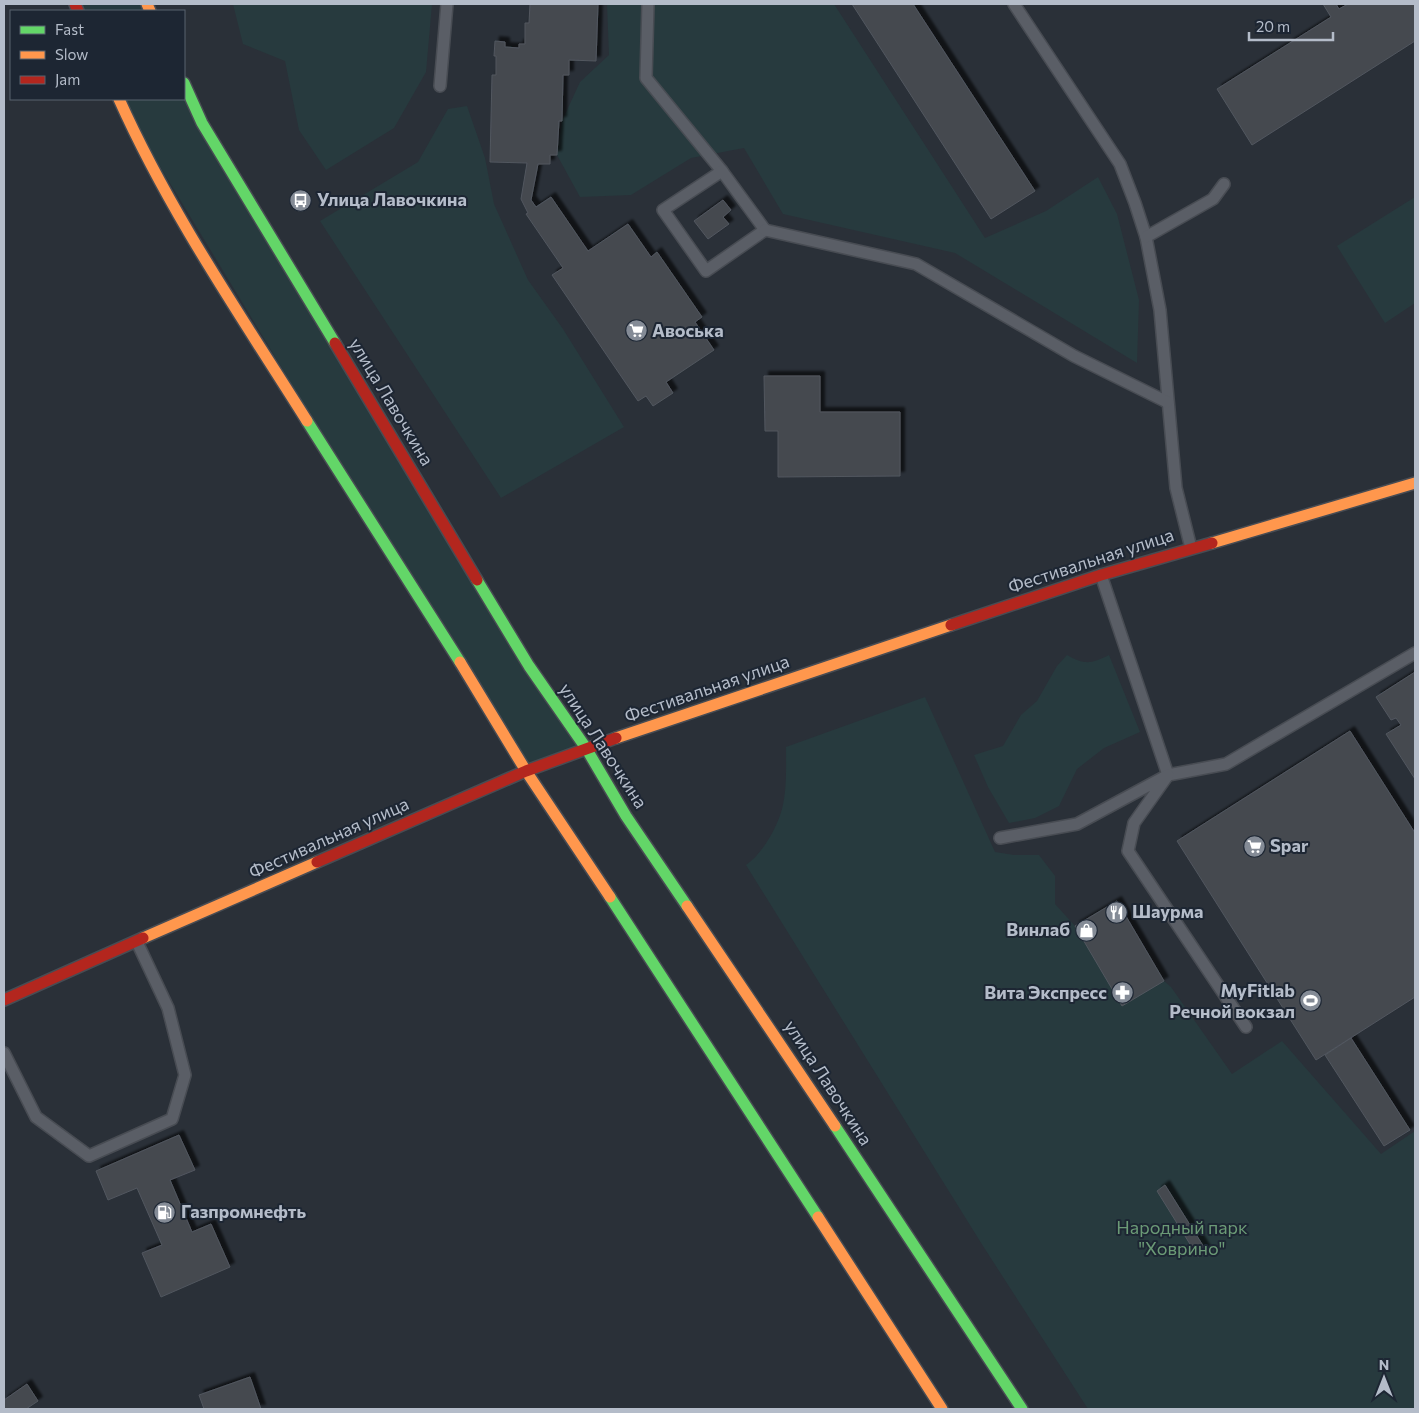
<svg xmlns="http://www.w3.org/2000/svg" width="1419" height="1413" viewBox="0 0 1419 1413" font-family="Commissioner,sans-serif">
<defs>
<filter id="shadow"><feDropShadow dx="4.5" dy="-4.5" stdDeviation="1" flood-color="#0009"/></filter>
</defs>
<rect width="100%" height="100%" fill="#2a3038"/>
<g fill="#273a3e">
<path d="M75,4h72l3,7h-72z"/>
<path d="M233,4h199l-6,68 -32,56 -68,42 -27,-40 -14,-69 -42,-17z"/>
<path d="M607,4h227l151,234 61,-27 52,-34 19,37 22,86 -2,63 -182,-110 -172,-39 -39,-66 -53,10 -60,37 -51,2 -23,-42 5,-34 18,-39 29,-27z"/>
<path d="M119,99h65l402,649 -60,23z"/>
<path d="M467,106l18,52 9,46 34,76 35,49 61,98 -123,71 -181,-277 98,-59 30,-53z"/>
<path d="M1415,197v106l-30,20 -48,-77z"/>
<path d="M1067,655c18,10 24,9 42,0l31,77 -36,16 -27,21 -18,37 -24,12 -26,5 -21,-36 -14,-32 29,-9 18,-31 16,-14 20,-35z"/>
<path d="M925,697l70,155 19,3h25l16,21v28l20,22 47,79 42,-24 7,6 61,87 50,-33 99,113 34,-23v278h-327l-105,-163 -237,-381c16,-11 31,-37 36,-56 5,-19 4,-42 4,-62z"/>
</g>
<g fill="#444950" stroke="#52575f" filter="url(#shadow)">
<path d="M530,4h68l-2,57 -27,-1v15h-6l-1,46h-3l-2,34h-7v9h-12l-7,36 5,7 15,-10 37,54 40,-27 23,33 6,-5 45,65 -7,5 19,28 -48,32 7,11 -20,13 -7,-10 -8,5 -86,-126 11,-7 -37,-54 2,-1 -7,-14 6,-36 -37,-1 2,-87h4v-19h-2l1,-15 10,1v5l14,1v-4h6v-21h4z"/>
<path d="M852,4h61l122,187 -44,28z"/>
<path d="M1323,4h13l3,5 9,-5h67v37l-163,104 -35,-56 114,-72z"/>
<path d="M723,200l8,10 -8,7 6,7 -21,15 -14,-18z"/>
<path d="M764,376h56v36h80v64l-122,1v-46h-13z"/>
<path d="M1415,672v107l-29,-45 15,-9 -5,-7 -5,2 -15,-23z"/>
<path d="M1350,731l65,102v164l-99,63 -139,-219z"/>
<path d="M1117,901l47,80 -42,25 -47,-80z"/>
<path d="M1351,1038l59,92 -26,16 -59,-91z"/>
<path d="M179,1135l16,35 -25,10 22,52 19,-8 19,43 -69,30 -19,-44 20,-8 -25,-57 -29,12 -12,-29z"/>
<path d="M1165,1185l42,67 -9,5 -41,-66z"/>
<path d="M250,1377l11,32h-57l-5,-14z"/>
<path d="M27,1384l11,17 -12,8h-22v-9z"/>
</g>
<g fill="none" stroke-linecap="round" stroke-linejoin="round">
<defs>
<g id="lane">
<path d="M648,4l-2,74 76,93"/>
<path d="M1014,4l106,160 15,39 11,34 14,73 16,178 15,60"/>
<path d="M440,86l7,-82"/>
<path d="M722,171l43,59 -59,41 -43,-61z"/>
<path d="M765,230l151,34 158,92 93,46"/>
<path d="M1146,237l67,-38 11,-15"/>
<path d="M1101,575l67,200 58,-11 189,-111"/>
<path d="M1000,838l77,-14 91,-49 -34,48 -6,28 118,176"/>
<path d="M4,1053l32,64 53,39 83,-37 13,-44 -17,-67 -31,-66"/>
</g>
<g id="fast">
<path d="M184,83l18,40 133,220"/>
<path d="M307,421l153,241"/>
<path d="M477,580l52,86 57,82 40,68 61,90"/>
<path d="M610,897l208,320"/>
<path d="M835,1126l187,283"/>
</g>
<g id="slow">
<path d="M147,4l3,7"/>
<path d="M119,99c51,114 122,217 188,322"/>
<path d="M1212,543l203,-60"/>
<path d="M460,662l66,109 84,126"/>
<path d="M616,738l335,-113"/>
<path d="M687,906l148,220"/>
<path d="M143,938l174,-76"/>
<path d="M818,1217l124,192"/>
</g>
<g id="jam">
<path d="M75,4l3,7"/>
<path d="M335,343l142,237"/>
<path d="M951,625l150,-50 111,-32"/>
<path d="M317,862l209,-91 90,-33"/>
<path d="M4,1000l139,-62"/>
</g>
</defs>
<use href="#lane" stroke="#484c53" stroke-width="14"/>
<use href="#fast" stroke="#484c53" stroke-width="14"/>
<use href="#slow" stroke="#484c53" stroke-width="14"/>
<use href="#jam" stroke="#484c53" stroke-width="14"/>
<use href="#lane" stroke="#5a5e66" stroke-width="11"/>
<use href="#fast" stroke="#63d668" stroke-width="11"/>
<use href="#slow" stroke="#ff974d" stroke-width="11"/>
<use href="#jam" stroke="#b3261e" stroke-width="11"/>
</g>
<defs>
<symbol id="bus-disc" viewBox="-11 -11 22 22"><circle r="9.5" fill="#848b96" stroke="#1d2633"/><path d="M-5-6H5V4H4V6H2V4H-2V6H-4V4H-5ZM-3.5-4V0h7V-4ZM-3.5 1.2v1.5H-2V1.2ZM2 1.2v1.5H3.5V1.2Z" fill="#fff"/></symbol>
<symbol id="supermarket-disc" viewBox="-11 -11 22 22"><circle r="9.5" fill="#848b96" stroke="#1d2633"/><path d="M-6-5.5h2.5l.6 2H6L4.5 2H-2.5L-4.4-4H-6ZM-1.5 3.2a1.3 1.3 0 1 0 .1 0ZM3 3.2a1.3 1.3 0 1 0 .1 0Z" fill="#fff"/></symbol>
<symbol id="restaurant-disc" viewBox="-11 -11 22 22"><circle r="9.5" fill="#848b96" stroke="#1d2633"/><path d="M-5-6h1v4h1v-4h1v4h1v-4h1v5L-1.5 .5V6h-2V.5L-5-1ZM5-6V6H3V1.5H1.5Q1.5-4 5-6Z" fill="#fff"/></symbol>
<symbol id="shop-disc" viewBox="-11 -11 22 22"><circle r="9.5" fill="#848b96" stroke="#1d2633"/><path d="M-5-2.5h2.3a2.7 3.5 0 0 1 5.4 0H5L5.5 6h-11ZM-1.5-2.5h3a1.5 2.3 0 0 0-3 0Z" fill="#fff"/></symbol>
<symbol id="pharmacy-disc" viewBox="-11 -11 22 22"><circle r="9.5" fill="#848b96" stroke="#1d2633"/><path d="M-2-6h4v4h4v4h-4v4h-4v-4h-4v-4h4Z" fill="#fff"/></symbol>
<symbol id="stadium-disc" viewBox="-11 -11 22 22"><circle r="9.5" fill="#848b96" stroke="#1d2633"/><path d="M0-5a6.5 5 0 1 0 0 10a6.5 5 0 1 0 0-10ZM-3.5-1.8h7v3.6h-7Z" fill="#fff"/></symbol>
<symbol id="fuel-disc" viewBox="-11 -11 22 22"><circle r="9.5" fill="#848b96" stroke="#1d2633"/><path d="M-5.5-6h7V0h2V4h1.3V-2.5L3-4.5l.8-.8L6-3V5H2.5V1h-1V6h-7ZM-4.2-4.7v3.2H.2V-4.7Z" fill="#fff"/></symbol>
</defs>
<g fill-rule="evenodd">
<use href="#bus-disc" x="288" y="188" width="25" height="25"/>
<use href="#supermarket-disc" x="624" y="318" width="25" height="25"/>
<use href="#supermarket-disc" x="1242" y="834" width="25" height="25"/>
<use href="#restaurant-disc" x="1104" y="900" width="25" height="25"/>
<use href="#shop-disc" x="1074" y="918" width="25" height="25"/>
<use href="#pharmacy-disc" x="1110" y="980" width="25" height="25"/>
<use href="#stadium-disc" x="1298" y="988" width="25" height="25"/>
<use href="#fuel-disc" x="152" y="1200" width="25" height="25"/>
</g>
<g text-anchor="middle" stroke-width="4" stroke-linejoin="round" paint-order="stroke">
<g font-size="18" font-weight="bold" fill="#b4bcc9" stroke="#1d2633" text-anchor="start">
<text x="317" y="206">Улица Лавочкина</text>
<text x="652" y="337">Авоська</text>
<text x="1270" y="852">Spar</text>
<text x="1132" y="918">Шаурма</text>
<text x="1070" y="936" text-anchor="end">Винлаб</text>
<text x="1295" y="997" text-anchor="end">MyFitlab<tspan x="1295" dy="21">Речной вокзал</tspan></text>
<text x="1107" y="999" text-anchor="end">Вита Экспресс</text>
<text x="181" y="1218">Газпромнефть</text>
</g>
<g font-size="18" fill="#b4bcc9" stroke="#1d2633">
<text transform="translate(391 402) rotate(59)" y="6">улица Лавочкина</text>
<text transform="translate(1091 561) rotate(-18)" y="6">Фестивальная улица</text>
<text transform="translate(707 689) rotate(-19)" y="6">Фестивальная улица</text>
<text transform="translate(603 746) rotate(57)" y="6">улица Лавочкина</text>
<text transform="translate(329 838) rotate(-24)" y="6">Фестивальная улица</text>
<text transform="translate(828 1083) rotate(57)" y="6">улица Лавочкина</text>
</g>
<g font-size="18" fill="#6b9a76" stroke="#1d2633">
<text x="1182" y="1234">Народный парк<tspan x="1182" dy="21">"Ховрино"</tspan></text>
</g>
</g>
<rect width="1419" height="1413" fill="none" stroke="#b4bcc9" stroke-width="10"/>
<rect x="10" y="10" width="175" height="90" fill="#1d2633" stroke="#59626f"/>
<rect x="20" y="26" width="25" height="8" fill="#63d668" stroke="#59626f"/>
<text x="55" y="35" font-size="15" fill="#b4bcc9">Fast</text>
<rect x="20" y="51" width="25" height="8" fill="#ff974d" stroke="#59626f"/>
<text x="55" y="60" font-size="15" fill="#b4bcc9">Slow</text>
<rect x="20" y="76" width="25" height="8" fill="#b3261e" stroke="#59626f"/>
<text x="55" y="85" font-size="15" fill="#b4bcc9">Jam</text>
<g transform="translate(1384 1378)" stroke="#1d2633" stroke-width="4" paint-order="stroke">
<path d="M0-4L9 19L0 12L-9 19Z" fill="#b4bcc9"/>
<text y="-8" font-size="14" font-weight="bold" text-anchor="middle" fill="#b4bcc9">N</text>
</g>
<path d="M1249 32v8h84v-8" fill="none" stroke="#b4bcc9" stroke-width="2.5"/>
<text x="1256" y="32" font-size="15" fill="#b4bcc9" stroke="#1d2633" stroke-width="4" paint-order="stroke">20 m</text>
</svg>
